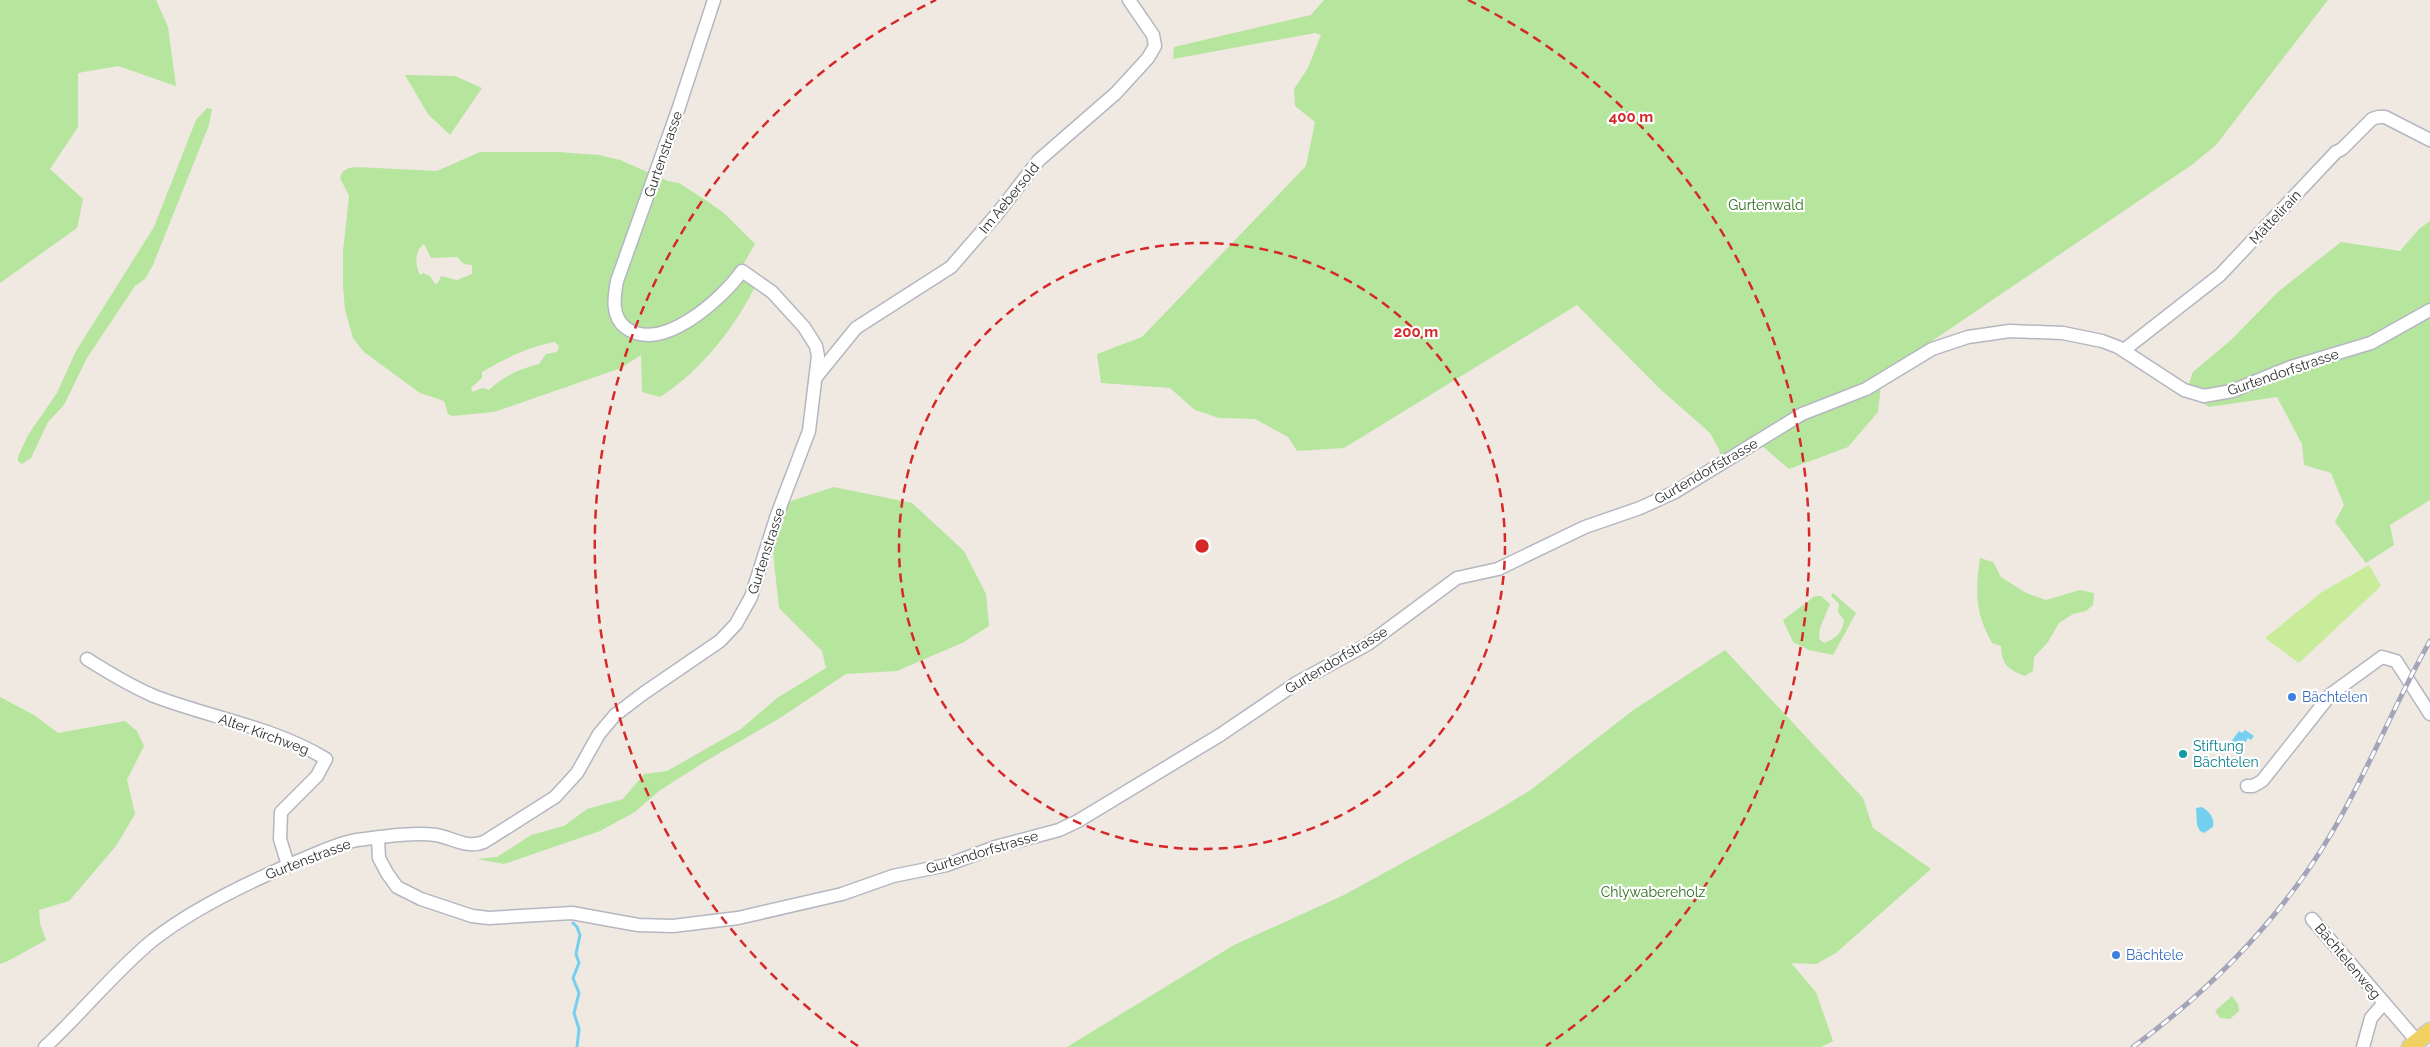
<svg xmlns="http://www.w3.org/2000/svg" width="2430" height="1047" viewBox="0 0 2430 1047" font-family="Raleway,sans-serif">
<rect width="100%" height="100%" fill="#efe9e1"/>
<g fill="#b6e59e" fill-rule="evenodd">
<path d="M0,0h156l12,27 8,59 -58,-20 -40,7v54l-28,42 33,30 -6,29 -77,55z"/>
<path d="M1324,0h1004l-112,145 -23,19 -311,211 -4,37 -30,35 -59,22 -35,-30 -33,20 -2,-10 -9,-16 -51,-45 -82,-83 -233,143 -47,3 -9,-14 -33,-18 -36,-1 -24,-8 -25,-22 -69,-5 -4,-29 45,-17 164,-171 9,-44 -20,-16 -1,-17 14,-21 13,-33 -6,-2 -142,26 1,-12 137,-32z"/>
<path d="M405,75l50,1 27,12 -32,47 -22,-21z"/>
<path d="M207,108l5,1 -3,16 -56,140 -8,14 -10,7 -48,72 -23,47 -16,17 -17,36 -9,6 -4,-3v-4l10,-22 29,-42 19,-42 78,-124 42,-107z"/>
<path d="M480,152h78l41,3 21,5 48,21 11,2 25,16 20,14 31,31 -15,26 17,12c-19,42 -57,90 -97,115l-18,-5 -1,-37 -20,13 -127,44 -42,4 -4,-2 -4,-13 -24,-8 -56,-41 -11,-14 -8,-28 -2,-25v-33l6,-56 -9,-18c2,-8 7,-10 16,-11l81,4zM424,244l7,14 26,-1 7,7 8,1v9l-15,6 -16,-4 -3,7 -3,1 -5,-8 -7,-3 -3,2c-5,-10 -6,-24 4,-31zM555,342l4,4 -2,6 -11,2 -7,10c-19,5 -36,12 -50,26l-6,-2 -11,4 -1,-4 11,-10v-6c24,-14 46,-25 73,-30z"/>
<path d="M2430,221v279l-40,25 4,20 -28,18 -31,-41 9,-17 -13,-32 -27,-8 -2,-21 -25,-47 -68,10 -23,-15 7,-20 38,-32 48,-49 62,-49 59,9 19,-22z"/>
<path d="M834,487l78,16 52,48 22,43 3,32 -25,16 -67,29 -51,3 -66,44 -74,43 -47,30 -24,21 -35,19 -96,33 -27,-5 20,-2 34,-22 33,-9 23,-17 36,-10 21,-25 23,-3 74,-42 36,-31 49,-30 -4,-17 -43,-43 -6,-56 15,-50z"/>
<path d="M1980,558l13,4 8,15 25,16 20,7 34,-10 14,3 -1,12 -7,6 -13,3 -14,9 -11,19 -14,15 -1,14 -9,5c-17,-8 -22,-11 -23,-30l-9,-3c-17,-31 -17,-50 -12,-85z"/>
<path d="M1833,593l23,20 -23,42 -24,-5 -16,-8 -10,-22 32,-24h6l9,8 -10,24 -1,11 5,4c12,-5 18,-9 20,-23l-6,-8 1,-8 -8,-8z"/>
<path d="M1725,650l138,148 10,30 58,41 -95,84 -20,11 -25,-1 25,29 17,49 -12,6h-754l167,-102 110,-50 144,-79 44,-27 100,-78z"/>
<path d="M0,697l34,18 24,18 67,-12 12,10 7,15 -17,34 8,34 -19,32 -47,55 -30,9 1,14 6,16 -40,22 -6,2z"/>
<path d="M2232,996l6,8 1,7 -9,8 -10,-1 -5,-7z"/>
</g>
<path fill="#c9ec9a" d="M2369,565l12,21 -82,77 -34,-25 57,-46z"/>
<g fill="#75cff0">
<path d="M2245,730l9,6 -3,4 -3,-2 -8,12 -10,-7 9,-12 3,2z"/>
<path d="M2202,807c7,4 13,11 11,20l-9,6 -4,-2 -3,-6 -1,-17z"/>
</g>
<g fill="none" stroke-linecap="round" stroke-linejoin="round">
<path stroke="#75cff0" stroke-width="3" d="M573,923l4,4 3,8 -4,19 3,9 -6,15 6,15 -5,20 5,16 -2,18"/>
<defs>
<g id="minor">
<path d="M2124,350l96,-75 116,-123 6,-3 30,-30 6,-2h7l45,23"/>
<path d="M817,376l39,-48 95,-61 46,-53 42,-54 77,-67 32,-35 7,-12 -2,-11 -24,-35"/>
<path d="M87,659c22,14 44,27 67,37 57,22 120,31 172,63l-9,17 -36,36 -1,27 8,26"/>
<path d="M2247,786h6l9,-5 69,-87 51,-37 14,4 34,53"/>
<path d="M378,839l1,19 8,15 10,14 24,12 51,17 17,2 83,-5 66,12 35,1 65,-8 104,-24 51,-18 54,-11 48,-18 64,-17 19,-9 142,-86 78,-53 70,-38 89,-66 41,-9 87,-42 55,-19 35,-16 127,-78 64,-25 66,-40 36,-12 42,-6 53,2 39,8 16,6 66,43 20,6 28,-5 59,-24 80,-24 59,-33"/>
<path d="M2312,919l105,122"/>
<path d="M45,1047c37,-34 69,-75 108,-107 41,-32 102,-61 150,-81 18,-7 35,-16 54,-19 24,-3 55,-8 79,-5 17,3 31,14 48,7l71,-45 22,-24 22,-39 16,-19 29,-22 76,-52 16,-17 15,-27 26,-82 32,-84 9,-75 -2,-10 -12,-19 -32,-35 -30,-21c-19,27 -80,83 -116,57 -15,-11 -12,-31 -9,-47l61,-171 36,-110"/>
<path d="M2363,1047l8,-29 13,-15"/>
</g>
<path id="major" d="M2410,1047l20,-16"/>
</defs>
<use href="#minor" stroke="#b4b7c1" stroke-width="15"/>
<use href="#major" stroke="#c9c9c9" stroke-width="19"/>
<use href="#minor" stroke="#fff" stroke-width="12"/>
<use href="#major" stroke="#f2d163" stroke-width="16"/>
<defs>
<path id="rail" d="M2133,1047c80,-59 147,-127 198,-213 37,-62 63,-130 99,-193"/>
</defs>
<use href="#rail" stroke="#a3a6b8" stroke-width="5"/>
<use href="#rail" stroke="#fff" stroke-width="3" stroke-dasharray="9" stroke-linecap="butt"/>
</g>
<g fill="none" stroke="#d62828" stroke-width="2.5" stroke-dasharray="9 6">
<circle cx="1202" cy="546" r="303"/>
<path d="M858 1046A607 607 0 0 1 936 0M1468 0A607 607 0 0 1 1546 1046"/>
</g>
<g fill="#3f7fe0" stroke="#fff" stroke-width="2">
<circle cx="2292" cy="697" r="5"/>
<circle cx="2116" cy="955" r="5"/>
</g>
<circle fill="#0f9aa8" stroke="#fff" stroke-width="2" cx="2183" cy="754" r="5"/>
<g text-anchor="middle" stroke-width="4.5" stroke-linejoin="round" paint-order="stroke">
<g font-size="14" fill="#2e2e2e" stroke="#fff">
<text transform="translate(663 154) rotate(-71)" y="5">Gurtenstrasse</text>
<text transform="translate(1009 198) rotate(-51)" y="5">Im Aebersold</text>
<text transform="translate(2275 217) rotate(-47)" y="5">Mättelirain</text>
<text transform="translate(2283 372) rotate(-19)" y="5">Gurtendorfstrasse</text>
<text transform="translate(1706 471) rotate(-30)" y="5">Gurtendorfstrasse</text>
<text transform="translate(766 551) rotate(-72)" y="5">Gurtenstrasse</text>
<text transform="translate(1336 660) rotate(-31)" y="5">Gurtendorfstrasse</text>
<text transform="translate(264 734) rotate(20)" y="5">Alter Kirchweg</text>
<text transform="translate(982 852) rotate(-17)" y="5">Gurtendorfstrasse</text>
<text transform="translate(308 859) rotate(-21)" y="5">Gurtenstrasse</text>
<text transform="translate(2348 961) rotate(50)" y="5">Bächtelenweg</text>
</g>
<g font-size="14" fill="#2c6e1b" stroke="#fff">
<text x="1766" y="210">Gurtenwald</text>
<text x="1653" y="897">Chlywabereholz</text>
</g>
<g font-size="14" fill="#366cbe" stroke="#fff" text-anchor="start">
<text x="2302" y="702">Bächtelen</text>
<text x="2126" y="960">Bächtele</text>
</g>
<g font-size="14" fill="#0d838f" stroke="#fff" text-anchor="start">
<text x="2193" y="751">Stiftung<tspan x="2193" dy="16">Bächtelen</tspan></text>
</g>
</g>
<circle cx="1202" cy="546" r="8" fill="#d62828" stroke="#fff" stroke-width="2.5"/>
<g font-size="15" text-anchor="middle" font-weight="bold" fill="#d62828" stroke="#fff" stroke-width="4.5" stroke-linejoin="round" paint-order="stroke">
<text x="1631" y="122">400 m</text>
<text x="1416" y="337">200 m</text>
</g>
</svg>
